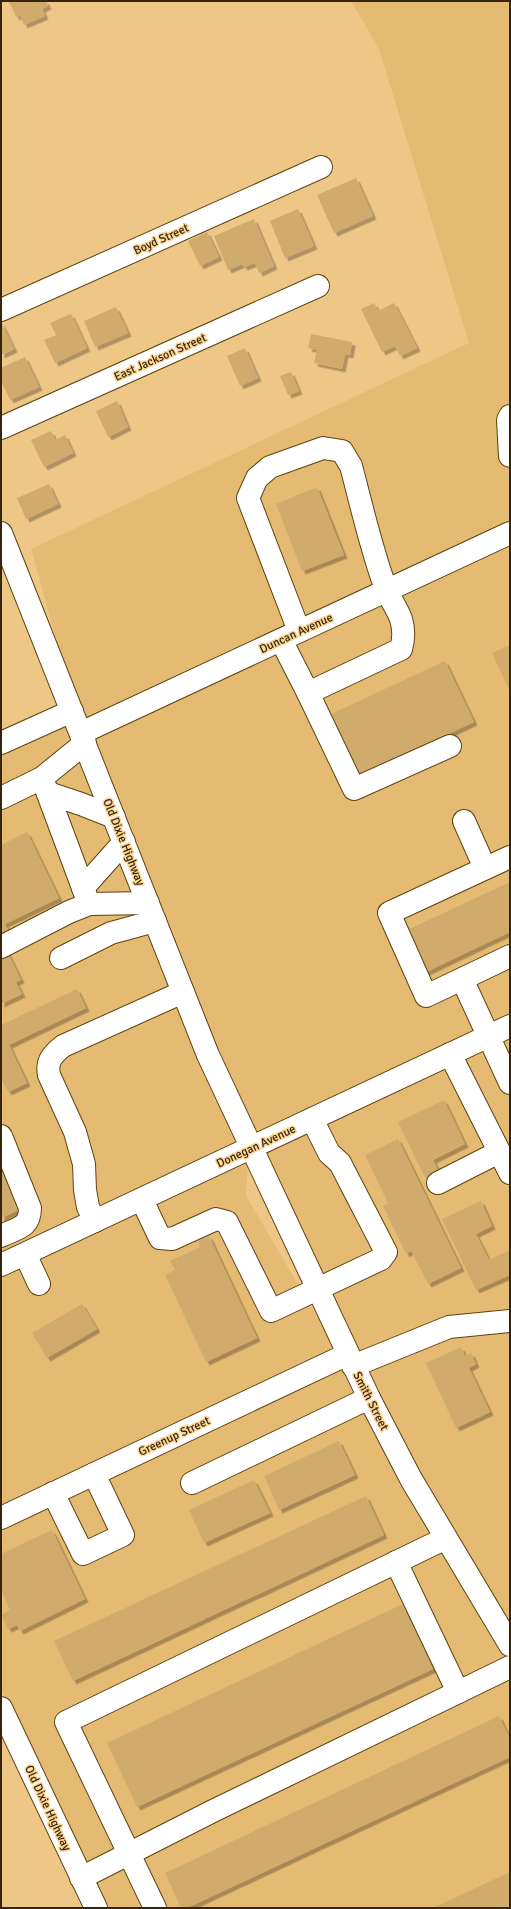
<svg xmlns="http://www.w3.org/2000/svg" width="511" height="1909" viewBox="0 0 511 1909" font-family="Signika,sans-serif">
<defs>
<filter id="shadow"><feDropShadow dx="3.5" dy="3.5" stdDeviation="0" flood-color="#0004"/></filter>
</defs>
<rect width="100%" height="100%" fill="#eec787"/>
<g fill="#e5bb73">
<path d="M351,1h159v522l-425,198 -19,-47 -35,-125 438,-206 -90,-294z"/>
<path d="M510,543v474l-255,119 -40,-84 -123,-314z"/>
<path d="M68,723l180,436 -2,37 91,154 -336,158v-755z"/>
<path d="M510,1037v592l-92,-154 -155,-322z"/>
<path d="M344,1366l122,222 44,73v247h-403l-106,-219v-161z"/>
</g>
<g fill="#d1ab6c" filter="url(#shadow)">
<path d="M9,1h37l2,5 -6,3 3,7 -21,9 -4,-10 -4,2z"/>
<path d="M356,178l17,38 -39,17 -17,-38z"/>
<path d="M298,209l16,37 -29,12 -15,-37z"/>
<path d="M254,219l20,47 -15,7 -4,-10 -11,4 -2,-3 -14,6 -14,-34z"/>
<path d="M207,232l12,25 -19,9 -12,-25z"/>
<path d="M374,303l4,8 16,-8 23,45 -17,8 -5,-10 -13,6 -21,-43z"/>
<path d="M116,307l12,26 -33,14 -11,-26z"/>
<path d="M71,314l16,34 -32,15 -11,-23 12,-5 -6,-12z"/>
<path d="M1,322l13,27 -13,6z"/>
<path d="M311,334l41,8 -2,13 -5,-1 -3,15 -28,-6 3,-13 -9,-2z"/>
<path d="M245,348l13,30 -18,8 -13,-30z"/>
<path d="M25,357l14,30 -29,13 -9,-19v-13z"/>
<path d="M291,372l8,19 -11,4 -8,-19z"/>
<path d="M117,401l11,26 -20,10 -12,-26z"/>
<path d="M51,431l4,9 10,-5 8,18 -29,14 -13,-27z"/>
<path d="M49,484l9,20 -32,15 -9,-21z"/>
<path d="M317,487l27,68 -42,16 -26,-67z"/>
<path d="M510,645v47l-18,-39z"/>
<path d="M445,661l29,61 -116,54 -29,-61z"/>
<path d="M27,832l32,66 -54,26 5,10 -9,4v-93z"/>
<path d="M510,882v50l-86,41 -19,-42z"/>
<path d="M7,951l14,29 -5,2 6,12 -21,10v-50z"/>
<path d="M77,989l9,19 -77,37 18,38 -19,9 -7,-14v-53z"/>
<path d="M444,1100l21,44 -32,16 6,12 -14,6 -27,-56z"/>
<path d="M398,1139l63,129 -33,16 -17,-33 -5,3 -23,-48 5,-3 -23,-48z"/>
<path d="M1,1160l22,48 -22,10z"/>
<path d="M481,1201l11,25 -16,8 13,26 21,-10v25l-34,15 -34,-71z"/>
<path d="M209,1236l48,102 -51,24 -41,-87 10,-5 -5,-9 30,-14 -2,-6z"/>
<path d="M82,1304l15,25 -50,29 -15,-25z"/>
<path d="M461,1347l4,9 6,-3 5,11 -7,4 21,44 -34,16 -30,-65z"/>
<path d="M339,1441l16,34 -76,35 -15,-34z"/>
<path d="M254,1480l16,33 -66,30 -15,-33z"/>
<path d="M366,1496l18,39 -311,146 -19,-40z"/>
<path d="M52,1530l33,69 -65,32 -3,-6 -9,4 -7,-14 9,-5 -9,-20v-36z"/>
<path d="M403,1604l30,65 -296,138 -30,-64z"/>
<path d="M499,1716l11,23v18l-323,151h-6l-16,-35z"/>
<path d="M510,1872v36h-77z"/>
</g>
<g fill="none" stroke-linecap="round" stroke-linejoin="round">
<defs>
<g id="minor">
<path d="M1,310l320,-143"/>
<path d="M510,416l-2,4 2,36"/>
<path d="M1,428l317,-142"/>
<path d="M1,533l207,522 161,343 42,81 99,166"/>
<path d="M281,640l27,53 93,-44c3,-10 3,-20 0,-30 -4,-11 -11,-20 -15,-30 -15,-40 -24,-82 -35,-123l-9,-15 -19,-3 -53,19 -13,11 -9,20 51,133"/>
<path d="M308,693l46,96 96,-43"/>
<path d="M81,733l429,-200"/>
<path d="M1,743l71,-32"/>
<path d="M42,778l47,126"/>
<path d="M48,793l33,11 33,13"/>
<path d="M1,798l41,-20 43,-35"/>
<path d="M464,821l21,47"/>
<path d="M510,857l-121,56 37,83 36,-17 48,104"/>
<path d="M83,888l41,-46"/>
<path d="M1,947l68,-35 20,-8 59,-1"/>
<path d="M61,958l50,-25 44,-12"/>
<path d="M462,979l48,-23"/>
<path d="M450,1054l60,119"/>
<path d="M1,1136l29,72c0,20 -13,20 -29,28"/>
<path d="M438,1183l61,-31"/>
<path d="M142,1200l18,38 12,1 44,-20 11,3 44,89 110,-52 5,-7 -46,-89 -11,-10 -17,-34"/>
<path d="M95,1221l-7,-14 -3,-17 -1,-26 -9,-32 -26,-57c-3,-14 4,-21 14,-29l120,-54"/>
<path d="M25,1254l14,30"/>
<path d="M1,1265l509,-239"/>
<path d="M353,1366l96,-39 61,-6"/>
<path d="M192,1483l177,-85"/>
<path d="M53,1493l30,61 40,-19 -29,-61"/>
<path d="M1,1518l347,-164"/>
<path d="M396,1562l62,130"/>
<path d="M1,1708l95,200"/>
<path d="M81,1878l132,-67 297,-144"/>
<path d="M155,1908l-89,-186 380,-184"/>
</g>
</defs>
<use href="#minor" stroke="#5d4310" stroke-width="24"/>
<use href="#minor" stroke="#fff" stroke-width="22"/>
</g>
<g text-anchor="middle" stroke-width="3" stroke-linejoin="round" paint-order="stroke">
<g font-size="12" fill="#35260b" stroke="#fbd494">
<text transform="translate(161 239) rotate(-24)" y="4">Boyd Street</text>
<text transform="translate(160 357) rotate(-24)" y="4">East Jackson Street</text>
<text transform="translate(296 633) rotate(-25)" y="4">Duncan Avenue</text>
<text transform="translate(124 842) rotate(68)" y="4">Old Dixie Highway</text>
<text transform="translate(256 1146) rotate(-25)" y="4">Donegan Avenue</text>
<text transform="translate(371 1401) rotate(63)" y="4">Smith Street</text>
<text transform="translate(174 1436) rotate(-25)" y="4">Greenup Street</text>
<text transform="translate(48 1808) rotate(65)" y="4">Old Dixie Highway</text>
</g>
</g>
<rect width="511" height="1909" fill="none" stroke="#35260b" stroke-width="4"/>
</svg>
